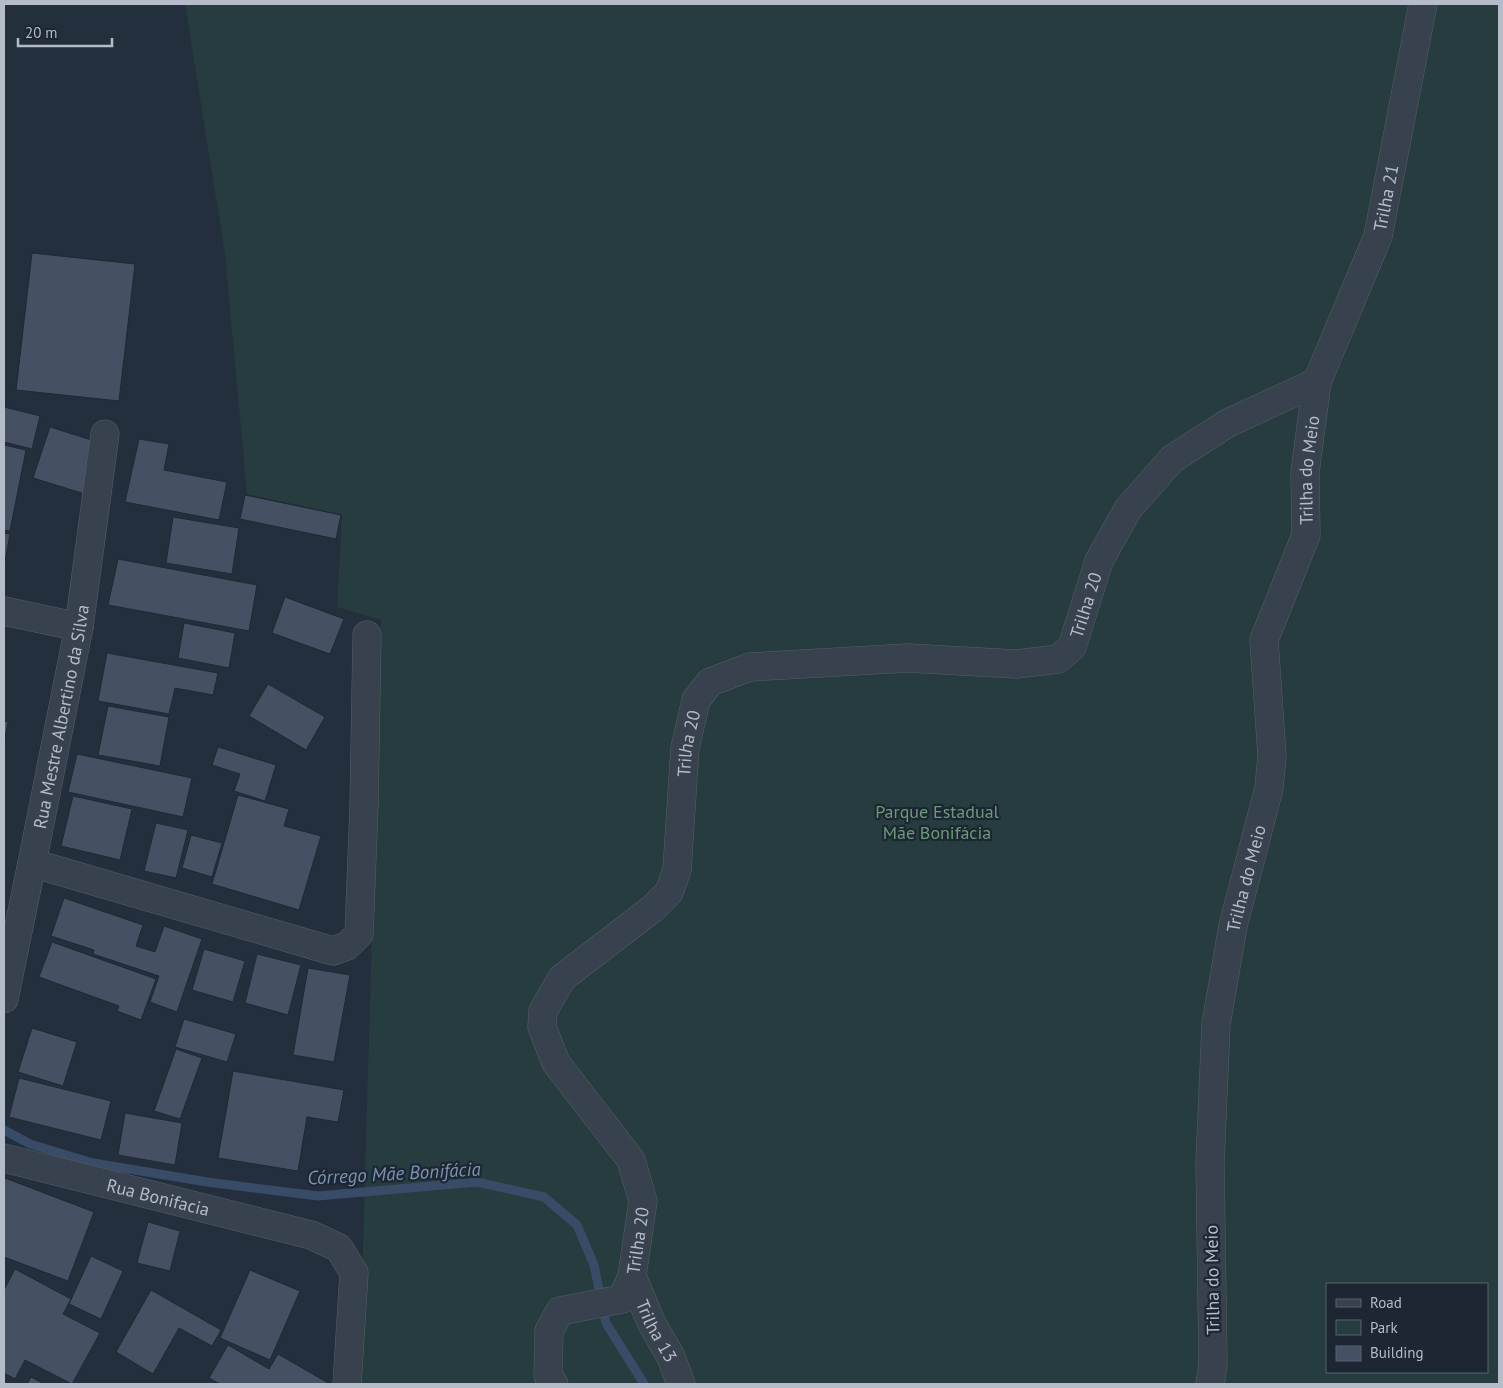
<svg xmlns="http://www.w3.org/2000/svg" width="1503" height="1388" viewBox="0 0 1503 1388" font-family="'PT Sans',sans-serif">
  <style>
    .green { fill: #263c3f; fill-rule: evenodd }
    .lines { fill: none; stroke-linecap: round; stroke-linejoin: round }
    .stream { stroke: #394c67; stroke-width: 9 }
    .building { fill: #455162; stroke: #1f2835 }
    .minor-casing { stroke: #565f6c; stroke-width: 29 }
    .minor { stroke: #38414e; stroke-width: 28 }
    .labels { text-anchor: middle; dominant-baseline: central; stroke-width: 4.5; stroke-linejoin: round; paint-order: stroke }
    .street-label { font-size: 18px; fill: #b4bcc9; stroke: #1d2633 }
    .park-label { font-size: 18px; fill: #6b9a76; stroke: #1d2633 }
    .water-label { font-size: 19px; font-style: italic; fill: #7c92b1; stroke: #1d2633 }
  </style>
  <rect width="100%" height="100%" fill="#242f3e"/>
  <path class="green" d="M185 4H1499V1384H359L381 620 337 607 342 515 247 494 225 254ZM1327 1284H1487V1372H1327Z"/>
  <g class="lines">
    <polyline class="stream" points="4,1130 30,1144 93,1163 207,1182 318,1196 477,1182 544,1197 577,1225 594,1265 606,1323 644,1384"/>
  </g>
  <g class="building">
    <polygon points="32,253 135,264 119,401 16,390"/>
    <polygon points="4,407 40,416 32,449 4,442"/>
    <polygon points="50,427 101,443 85,494 33,478"/>
    <polygon points="139,439 169,444 164,470 227,482 219,520 125,502"/>
    <polygon points="4,445 26,450 10,531 4,530"/>
    <polygon points="245,495 341,515 336,539 240,519"/>
    <polygon points="173,517 239,528 232,574 166,563"/>
    <polygon points="4,533 10,534 5,561 4,561"/>
    <polygon points="118,559 257,585 249,631 108,605"/>
    <polygon points="285,597 344,619 330,654 272,633"/>
    <polygon points="184,623 235,633 229,668 178,658"/>
    <polygon points="107,653 218,673 213,695 175,688 169,714 98,701"/>
    <polygon points="268,684 325,717 306,750 249,716"/>
    <polygon points="108,706 169,717 160,766 98,755"/>
    <polygon points="4,721 8,722 4,743"/>
    <polygon points="218,747 276,765 265,801 234,791 240,774 212,765"/>
    <polygon points="77,754 192,778 183,817 68,792"/>
    <polygon points="238,795 289,809 284,826 321,836 299,910 212,884"/>
    <polygon points="73,796 132,809 120,860 61,846"/>
    <polygon points="156,823 188,830 176,878 144,871"/>
    <polygon points="191,835 222,843 212,877 182,868"/>
    <polygon points="64,898 143,925 136,946 155,952 164,926 202,939 177,1012 150,1002 159,976 93,954 94,950 51,936"/>
    <polygon points="52,942 156,979 141,1020 117,1011 119,1006 39,977"/>
    <polygon points="204,949 245,961 233,1002 192,990"/>
    <polygon points="257,954 301,965 288,1015 245,1003"/>
    <polygon points="308,968 350,975 334,1062 293,1055"/>
    <polygon points="184,1019 236,1034 227,1062 175,1047"/>
    <polygon points="32,1028 77,1042 63,1086 18,1072"/>
    <polygon points="176,1049 202,1058 180,1119 154,1111"/>
    <polygon points="233,1071 344,1090 338,1122 307,1117 298,1171 218,1158"/>
    <polygon points="19,1078 111,1101 101,1140 9,1117"/>
    <polygon points="125,1113 182,1123 175,1165 118,1155"/>
    <polygon points="5,1178 94,1212 68,1281 4,1257 4,1182"/>
    <polygon points="148,1222 180,1231 170,1271 137,1263"/>
    <polygon points="91,1256 123,1271 101,1319 69,1304"/>
    <polygon points="15,1269 71,1299 63,1314 100,1333 72,1384 25,1360 15,1379 4,1373 4,1290"/>
    <polygon points="250,1270 300,1291 270,1360 220,1338"/>
    <polygon points="151,1290 221,1330 212,1346 179,1328 153,1374 116,1352"/>
    <polygon points="228,1345 269,1369 278,1354 330,1384 220,1384 209,1378"/>
    <polygon points="31,1377 44,1384 27,1384"/>
  </g>
  <g class="lines">
    <g class="minor-casing">
      <g id="minor">
        <polyline points="4,611 79,627"/>
        <polyline points="32,863 333,951 347,946 359,934 364,805 367,635"/>
        <path id="s1" d="M4 999 32 863 79 627 105 434"/>
        <path id="s2" d="M4 1158 311 1235 339 1248 354 1273 347 1384"/>
        <path id="s3" d="M632 1276 651 1322 671 1357 681 1384"/>
        <path id="s4" d="M554 1384 548 1376 549 1331 560 1311 622 1299 632 1276 643 1201 631 1160 556 1063 542 1027 543 1011 562 978 652 909 669 892 677 870 685 748 696 700 710 682 750 667 908 658 1016 664 1058 659 1072 647 1099 561 1128 509 1172 459 1228 423 1317 382"/>
        <path id="s5" d="M1210 1384 1213 1364 1210 1163 1216 1024 1233 926 1269 788 1272 756 1264 640 1306 535 1305 472 1317 382 1378 236 1423 4"/>
      </g>
    </g>
    <use href="#minor" class="minor"/>
  </g>
  <g class="labels">
    <g class="street-label">
      <text stroke="none"><textPath href="#s5" startOffset="1215">Trilha 21</textPath></text>
      <text stroke="none"><textPath href="#s5" startOffset="929">Trilha do Meio</textPath></text>
      <text stroke="none"><textPath href="#s4" startOffset="1269">Trilha 20</textPath></text>
      <text stroke="none"><textPath href="#s1" startOffset="288">Rua Mestre Albertino da Silva</textPath></text>
      <text stroke="none"><textPath href="#s4" startOffset="788">Trilha 20</textPath></text>
      <text stroke="none"><textPath href="#s5" startOffset="509">Trilha do Meio</textPath></text>
      <text stroke="none"><textPath href="#s2" startOffset="159">Rua Bonifacia</textPath></text>
      <text stroke="none"><textPath href="#s4" startOffset="202">Trilha 20</textPath></text>
      <text transform="translate(1212 1280) rotate(-91)">Trilha do Meio</text>
      <text stroke="none"><textPath href="#s3" startOffset="60">Trilha 13</textPath></text>
    </g>
    <g class="park-label">
      <text x="937" y="811">Parque Estadual<tspan x="937" dy="21">Mãe Bonifácia</tspan></text>
    </g>
    <g class="water-label">
      <text transform="translate(394 1173) rotate(-3)">Córrego Mãe Bonifácia</text>
    </g>
  </g>
  <rect width="1503" height="1388" fill="none" stroke="#b4bcc9" stroke-width="10"/>
  <rect x="1326" y="1283" width="162" height="90" fill="#1d2633" stroke="#59626f"/>
  <rect x="1336" y="1299" width="25" height="8" fill="#38414e" stroke="#59626f"/>
  <text x="1370" y="1308" font-size="15" fill="#b4bcc9">Road</text>
  <rect x="1336" y="1320" width="25" height="15" fill="#263c3f" stroke="#59626f"/>
  <text x="1370" y="1333" font-size="15" fill="#b4bcc9">Park</text>
  <rect x="1336" y="1346" width="25" height="15" fill="#455162" stroke="#59626f"/>
  <text x="1370" y="1358" font-size="15" fill="#b4bcc9">Building</text>
  <path d="M18 38v8h94v-8" fill="none" stroke="#b4bcc9" stroke-width="2.5"/>
  <text x="25" y="38" font-size="15" fill="#b4bcc9" stroke="#1d2633" stroke-width="4" paint-order="stroke">20 m</text>
</svg>
